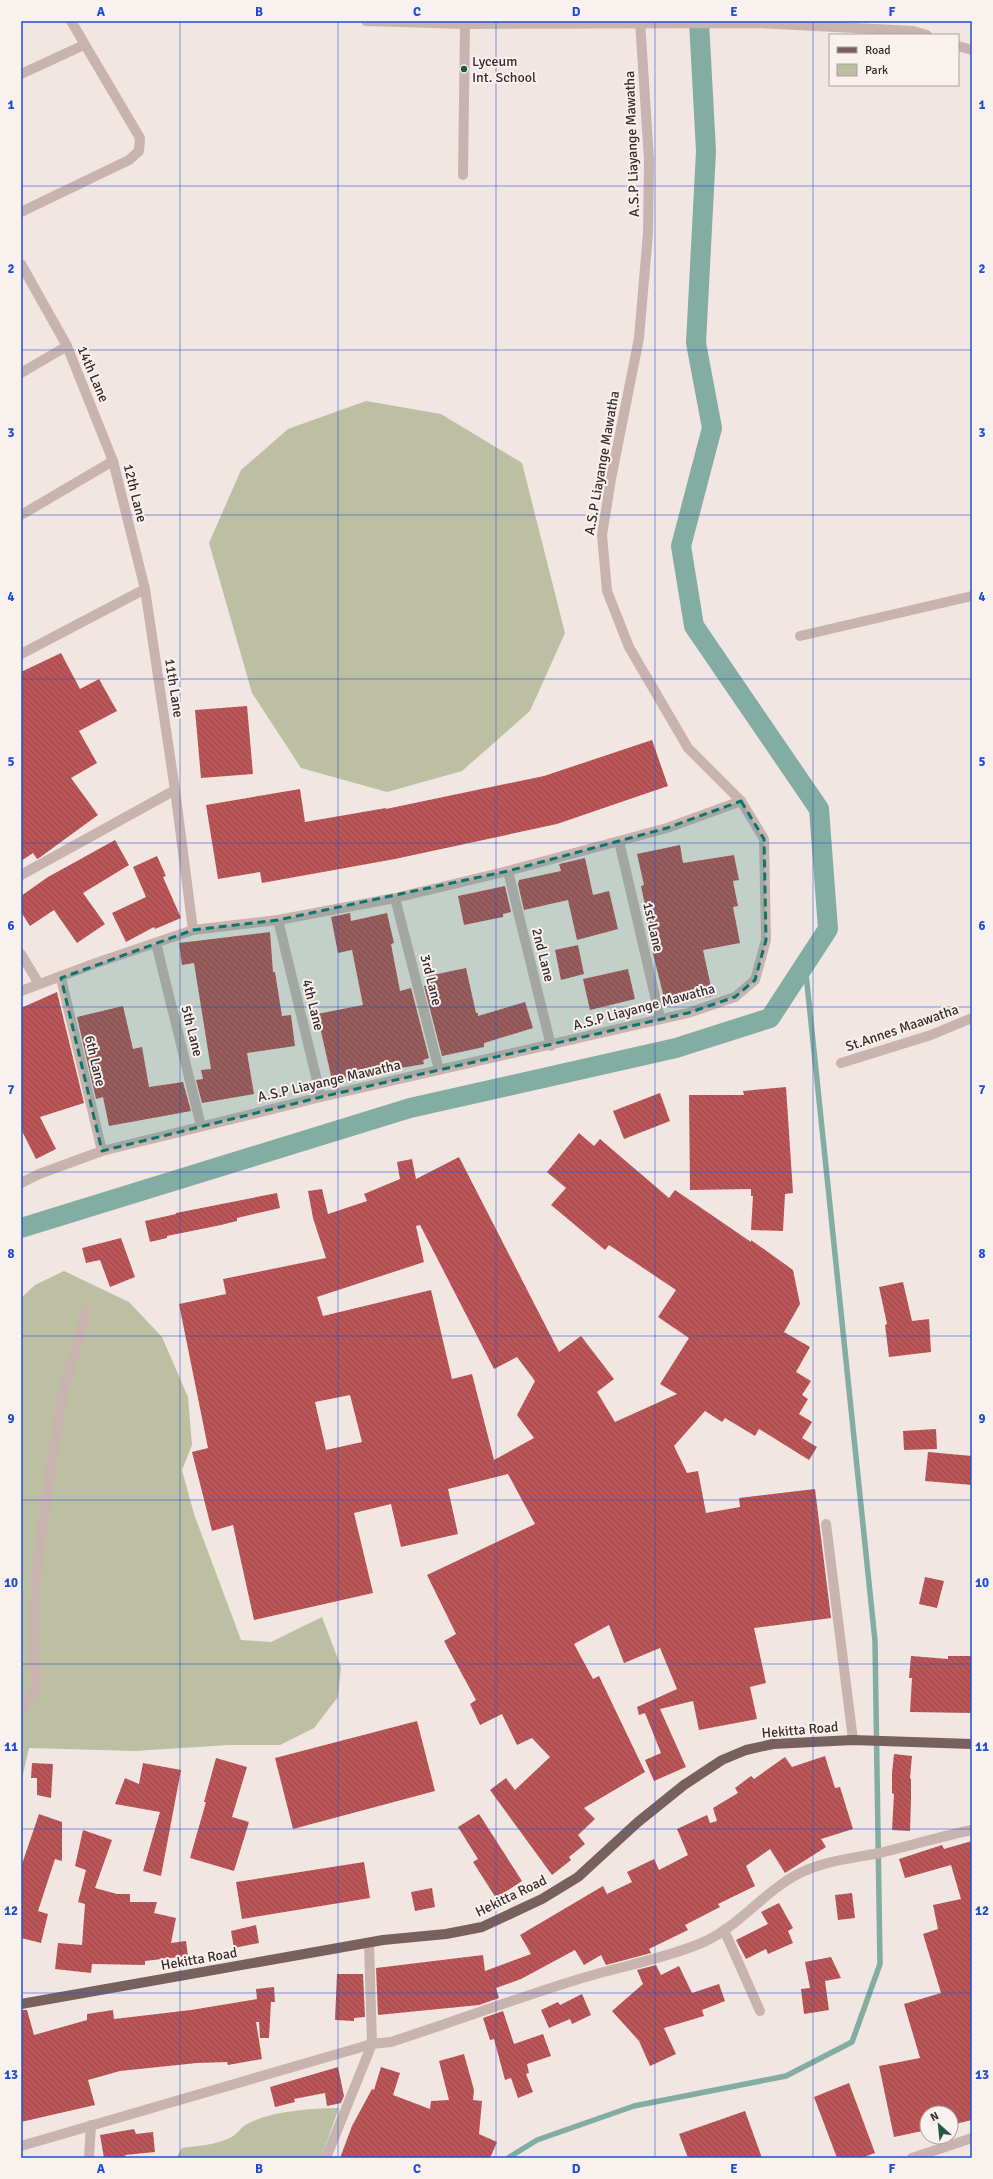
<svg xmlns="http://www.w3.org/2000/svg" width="993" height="2179" viewBox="0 0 993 2179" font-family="Signika,sans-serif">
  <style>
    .green { fill: #bdbfa2 }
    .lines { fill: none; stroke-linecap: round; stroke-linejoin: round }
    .stream { stroke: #83aca3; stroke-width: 5.5 }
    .canal { stroke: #83aca3; stroke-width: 20 }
    .building { fill: url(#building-back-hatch); fill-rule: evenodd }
    .service { stroke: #c9b3ae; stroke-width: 10 }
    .minor { stroke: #c9b3ae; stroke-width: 10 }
    .tertiary { stroke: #c9b3ae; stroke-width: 10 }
    .primary { stroke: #78605e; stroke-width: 10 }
    .marked { fill: #0f766e; fill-opacity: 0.2; stroke: #0f766e; stroke-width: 3; stroke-dasharray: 8 5; stroke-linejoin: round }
    .grid { fill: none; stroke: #1d4ed8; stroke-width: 1; stroke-opacity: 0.55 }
    .poi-dot { fill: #25564c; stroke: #f9f1ee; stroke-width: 1.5 }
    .labels { text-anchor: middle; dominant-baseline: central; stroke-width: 4; stroke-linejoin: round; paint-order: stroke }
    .poi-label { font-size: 14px; fill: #382c2c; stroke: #f9f1ee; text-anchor: start }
    .street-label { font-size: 14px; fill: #382c2c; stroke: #f9f1ee }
    .neatline { fill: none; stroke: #1d4ed8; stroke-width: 1.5 }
    .grid-label { font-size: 13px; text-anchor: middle; font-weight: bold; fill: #1d4ed8 }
  </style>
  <defs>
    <pattern id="building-back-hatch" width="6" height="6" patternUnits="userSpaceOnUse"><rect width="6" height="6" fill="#bb5658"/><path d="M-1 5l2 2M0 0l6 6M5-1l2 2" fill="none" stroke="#994749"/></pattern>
  </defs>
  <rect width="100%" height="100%" fill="#f1e6e2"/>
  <g class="green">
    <polygon points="366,401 441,414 522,463 565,633 530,711 462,771 387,792 301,768 252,693 209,543 241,470 288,429"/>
    <polygon points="64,1271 129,1302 162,1337 188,1397 192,1445 182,1470 194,1514 241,1640 271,1642 322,1617 341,1667 338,1697 314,1728 280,1745 228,1745 135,1751 29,1748 21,1783 21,1298 35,1285"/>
    <path d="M339 2108 321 2158H176L182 2148C197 2146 215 2145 230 2138 237 2135 241 2126 249 2123 276 2110 309 2109 339 2108Z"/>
  </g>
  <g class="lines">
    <polyline class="stream" points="508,2158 537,2140 634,2106 786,2076 852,2042 880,1964 875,1641 805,964"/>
    <polyline class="canal" points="21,1228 410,1108 676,1048 770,1018 828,929 819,809 694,626 681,546 712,428 696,343 706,151 699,21"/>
  </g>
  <g class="building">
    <polygon points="61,653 80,689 99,679 117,711 79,731 97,763 71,778 98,815 39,858 37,859 33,853 21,861 21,672"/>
    <polygon points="247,706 253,774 201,778 195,710"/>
    <polygon points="652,740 668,786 557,824 395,859 262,883 260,872 218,879 206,805 300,789 305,822 386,808 386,809 544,776"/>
    <polygon points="115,840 129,865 83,893 105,924 77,943 54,910 30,926 21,912 21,896 48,877"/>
    <polygon points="680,845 683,863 734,855 739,880 733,881 738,906 733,907 740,943 703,950 713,996 666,1006 646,925 649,925 641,886 644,885 637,854"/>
    <polygon points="157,856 166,876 163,877 181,918 155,929 154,927 126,942 112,913 146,897 133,867"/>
    <polygon points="585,858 593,895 609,891 618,929 577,940 568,900 524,910 518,884 519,880 561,871 559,864"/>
    <polygon points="505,886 511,912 503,914 503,917 464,925 458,896"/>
    <polygon points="350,913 351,921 387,913 394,943 391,944 400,991 411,988 429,1058 423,1060 424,1064 332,1080 317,1014 363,1005 352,950 338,953 331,917"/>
    <polygon points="270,932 273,972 275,972 282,1016 291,1015 295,1046 247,1053 254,1094 202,1103 196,1080 203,1079 201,1070 211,1069 194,963 182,965 179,943"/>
    <polygon points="578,945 584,974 561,980 555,950"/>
    <polygon points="466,968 476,1013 478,1013 478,1016 525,1002 533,1028 484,1043 484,1047 442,1056 424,986 430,984 428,976"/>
    <polygon points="628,969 635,999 590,1010 583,979"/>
    <polygon points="57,992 84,1103 40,1117 56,1149 36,1159 21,1129 21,1008"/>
    <polygon points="123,1006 133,1049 142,1047 149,1087 183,1082 191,1111 109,1126 103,1097 96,1099 77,1017"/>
    <polygon points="786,1087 793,1193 785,1194 783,1231 751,1230 753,1196 751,1196 751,1189 690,1190 689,1095 744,1095 743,1091"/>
    <polygon points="660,1093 670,1121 624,1139 613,1111"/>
    <path d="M579 1133 594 1146 600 1139 669 1198 675 1190 751 1242V1240L793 1270 800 1304 784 1332 810 1347 796 1372 811 1381 802 1395 808 1399 799 1414 812 1422 802 1438 817 1447 809 1460 759 1429 755 1436 725 1418 722 1422 705 1411 674 1446 687 1473 698 1471 706 1513 740 1507 739 1498 815 1489 831 1618 754 1628 766 1683 750 1687 757 1719 699 1730 693 1701 660 1709 686 1767 654 1781 645 1760 661 1753 645 1713 639 1715 637 1707 677 1689 660 1648 624 1663 609 1625 574 1644 593 1679 599 1676 645 1772 584 1808 595 1819 578 1835 585 1844 569 1857 571 1860 552 1875 490 1790 506 1778 515 1790 550 1757 532 1738 517 1745 502 1714 480 1725 470 1704 476 1700 444 1641 456 1634 427 1575 535 1524 508 1474 448 1489 458 1534 401 1547 391 1504 354 1513 373 1593 254 1620 233 1525 212 1531 192 1452 208 1448 179 1304 226 1294 223 1279 326 1258 313 1218 308 1191 322 1189 328 1214 367 1201 364 1194 400 1179 397 1162 412 1159 416 1179 459 1157 559 1352 581 1336 614 1379 597 1392 615 1422 677 1394 660 1384 689 1338 658 1317 676 1290 609 1245 605 1250 551 1205 566 1188 547 1172ZM420 1225 494 1369 517 1357 535 1381 517 1415 534 1438 494 1460 472 1374 452 1379 431 1290 323 1316 317 1297 424 1262 416 1226ZM350 1395 362 1442 326 1450 315 1402Z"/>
    <polygon points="277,1193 280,1208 237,1218 237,1221 221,1225 167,1236 167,1238 150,1242 145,1221 176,1214 176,1213"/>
    <polygon points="121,1238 135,1277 110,1287 100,1260 86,1263 82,1248"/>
    <polygon points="903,1282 912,1321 929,1319 931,1352 889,1357 885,1325 887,1324 879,1287"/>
    <polygon points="936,1429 937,1449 904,1450 903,1431"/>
    <polygon points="928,1452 972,1456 972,1485 925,1481"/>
    <polygon points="925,1577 944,1581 937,1608 919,1604"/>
    <polygon points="911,1656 948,1659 948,1656 972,1656 972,1713 910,1712 912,1678 909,1678"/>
    <polygon points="417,1721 435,1791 293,1829 275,1758"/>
    <polygon points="894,1754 912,1756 910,1778 911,1779 911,1800 910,1831 892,1830 894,1794 892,1793 892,1773"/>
    <polygon points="825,1756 835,1788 840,1787 853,1829 821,1839 826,1847 785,1873 770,1849 746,1866 755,1886 718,1904 720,1907 685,1925 688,1930 649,1949 651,1953 606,1965 601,1955 584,1965 575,1950 521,1979 496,1988 499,1998 479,2005 378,2015 376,1968 483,1955 485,1971 531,1954 520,1935 603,1886 607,1894 632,1882 627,1872 654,1859 659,1870 688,1855 677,1829 707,1815 710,1823 717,1821 713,1808 738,1793 735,1788 751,1776 754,1779 785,1757 792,1767"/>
    <polygon points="216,1758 247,1767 232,1817 249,1822 234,1871 190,1858 206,1802 204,1802"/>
    <polygon points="32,1763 53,1764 51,1798 37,1795 37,1778 31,1778"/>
    <polygon points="143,1763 181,1770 161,1876 143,1871 160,1812 115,1804 125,1778 139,1784"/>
    <polygon points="39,1814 62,1822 62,1861 55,1859 38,1911 48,1914 41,1943 21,1938 21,1867"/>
    <polygon points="479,1814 522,1881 496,1898 473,1862 478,1859 458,1827"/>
    <polygon points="83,1830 112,1840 95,1888 117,1894 130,1894 130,1902 157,1902 154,1913 176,1918 171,1943 186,1941 188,1956 145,1961 145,1965 92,1964 91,1973 55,1969 58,1943 82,1945 85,1904 78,1902 86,1870 75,1866"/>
    <polygon points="972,1841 972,2120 951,2125 951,2113 927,2113 927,2130 894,2137 879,2066 920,2058 904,2004 941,1993 923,1934 938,1929 933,1905 961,1899 951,1865 905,1878 899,1859 942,1845 944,1849"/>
    <polygon points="364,1862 370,1898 242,1919 236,1882"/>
    <polygon points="432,1888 435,1907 415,1911 411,1892"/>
    <polygon points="852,1893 855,1918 838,1920 835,1895"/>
    <polygon points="779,1903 793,1928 788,1931 793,1943 768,1954 766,1949 746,1959 736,1940 768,1924 761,1912"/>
    <polygon points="256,1925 259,1943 234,1948 231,1931"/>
    <polygon points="831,1957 841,1978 825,1981 829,2010 804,2014 801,1989 810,1988 805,1962"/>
    <polygon points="656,1965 661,1975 679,1966 692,1993 719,1984 725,2001 702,2010 704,2016 664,2028 676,2054 650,2066 639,2041 612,2011 643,1984 637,1970"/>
    <polygon points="337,1974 363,1974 365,2017 354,2018 354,2021 335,2020"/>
    <polygon points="274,1987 275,2002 271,2002 269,2038 260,2038 259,2022 256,2022 262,2059 228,2065 227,2062 197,2063 120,2071 88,2080 95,2105 21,2122 21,2010 27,2010 34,2035 87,2020 87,2014 113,2010 114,2019 191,2010 257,1999 256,1989"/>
    <polygon points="582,1994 591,2015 572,2024 570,2019 549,2028 541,2010 558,2002 560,2005"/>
    <polygon points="503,2011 514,2044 543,2034 551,2056 527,2064 529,2073 526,2074 533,2092 518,2098 511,2078 505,2080 494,2039 490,2040 483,2018"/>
    <polygon points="464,2054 474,2090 473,2100 482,2101 479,2134 497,2142 490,2158 340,2158 352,2126 372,2089 374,2090 381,2067 400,2073 393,2095 430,2109 431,2101 449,2100 439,2061"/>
    <polygon points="338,2067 344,2096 341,2103 327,2106 325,2093 294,2099 295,2102 275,2107 270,2087"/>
    <polygon points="849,2083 875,2153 861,2158 837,2158 814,2097"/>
    <polygon points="745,2111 762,2158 688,2158 679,2134"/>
    <polygon points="134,2129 136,2134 153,2132 155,2152 125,2155 126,2158 104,2158 100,2135"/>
  </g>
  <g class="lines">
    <g class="service">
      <polyline points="463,175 465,24"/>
      <polyline points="800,636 972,596"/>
      <polyline points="826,1524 853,1740"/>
      <polyline points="21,1708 37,1690 34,1645 36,1577 47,1492 62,1396 86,1311"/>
      <polyline points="89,2158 91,2125"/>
    </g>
    <g class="minor">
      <polyline points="21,74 84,45"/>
      <polyline points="21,212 129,160 139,151 140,138 71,21"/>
      <polyline points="21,264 67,346"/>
      <polyline points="21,373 67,346 113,461 145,589 175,790 193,930"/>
      <polyline points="21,515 113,461"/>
      <polyline points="21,654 145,589"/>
      <polyline points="619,841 660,1018"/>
      <polyline points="508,871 551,1046"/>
      <polyline points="21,875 175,790"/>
      <polyline points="395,898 439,1070"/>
      <polyline points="278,920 321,1097"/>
      <polyline points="156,943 201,1126"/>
      <polyline points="21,954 39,984"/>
      <polyline points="61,978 102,1151"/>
      <polyline points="21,991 96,963 193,930 278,920 395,898 508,871 619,841 667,828 741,801"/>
      <polyline points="841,1063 931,1035 972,1018"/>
      <polyline points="21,1183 39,1174 102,1151 321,1097 688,1013 735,997 755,980 766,940 764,839 741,801 688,748 629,647 607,591 602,535 611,479 639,338 648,233 649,160 640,21"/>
      <polyline points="724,1930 760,2011"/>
      <path d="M21 2146 372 2044 391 2042C453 2022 514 1999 576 1980 617 1967 660 1960 699 1944 738 1929 764 1890 802 1872 827 1860 856 1858 884 1852 913 1845 942 1836 972 1830"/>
      <polyline points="326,2158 372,2044 369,1943"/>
      <polyline points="912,2158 972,2138"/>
    </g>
    <g class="tertiary">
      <polyline points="366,21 465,24 757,23 913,31 927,35"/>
      <polyline points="958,46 972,50"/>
    </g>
    <polyline class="primary" points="21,2004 383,1940 446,1934 482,1927 542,1899 578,1877 638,1822 684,1785 722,1760 746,1750 773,1744 853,1740 972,1744"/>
  </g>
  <path class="marked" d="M741 801 764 839 766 940 755 980 735 997 688 1013 321 1097 102 1151 61 978 193 930 278 920 508 871 667 828Z"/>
  <path class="grid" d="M180 21V2158M338 21V2158M496 21V2158M655 21V2158M813 21V2158M21 186H972M21 350H972M21 515H972M21 679H972M21 843H972M21 1007H972M21 1172H972M21 1336H972M21 1500H972M21 1664H972M21 1829H972M21 1993H972"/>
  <circle class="poi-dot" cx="464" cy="69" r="4"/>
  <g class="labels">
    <g class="poi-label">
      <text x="472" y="61">Lyceum<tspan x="472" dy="16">Int. School</tspan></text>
    </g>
    <g class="street-label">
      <text transform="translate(632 144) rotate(-92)">A.S.P Liayange Mawatha</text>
      <text transform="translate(93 374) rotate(67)">14th Lane</text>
      <text transform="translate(602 463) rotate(-80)">A.S.P Liayange Mawatha</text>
      <text transform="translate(135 493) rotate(76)">12th Lane</text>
      <text transform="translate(174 688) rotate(81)">11th Lane</text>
      <text transform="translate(653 927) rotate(77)">1st Lane</text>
      <text transform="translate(543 955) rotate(76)">2nd Lane</text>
      <text transform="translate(431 980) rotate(76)">3rd Lane</text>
      <text transform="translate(313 1005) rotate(76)">4th Lane</text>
      <text transform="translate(644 1007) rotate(-15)">A.S.P Liayange Mawatha</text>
      <text transform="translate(902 1028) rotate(-19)">St.Annes Maawatha</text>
      <text transform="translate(192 1031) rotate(76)">5th Lane</text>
      <text transform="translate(95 1061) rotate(77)">6th Lane</text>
      <text transform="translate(329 1081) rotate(-13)">A.S.P Liayange Mawatha</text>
      <text transform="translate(800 1730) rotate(-5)">Hekitta Road</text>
      <text transform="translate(511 1896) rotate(-26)">Hekitta Road</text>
      <text transform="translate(199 1959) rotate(-10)">Hekitta Road</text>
    </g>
  </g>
  <rect width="993" height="2179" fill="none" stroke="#f9f1ee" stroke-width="44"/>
  <rect x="829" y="34" width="130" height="52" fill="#f9f1ee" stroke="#aca2a0"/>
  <rect x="837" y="47" width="20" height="6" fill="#78605e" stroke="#aca2a0"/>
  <text x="865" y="54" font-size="12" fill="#382c2c">Road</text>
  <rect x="837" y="64" width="20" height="12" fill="#bdbfa2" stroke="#aca2a0"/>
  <text x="865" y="74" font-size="12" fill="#382c2c">Park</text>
  <g transform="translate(939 2125) rotate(333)"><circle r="19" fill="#f9f1ee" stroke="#aca2a0"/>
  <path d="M0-3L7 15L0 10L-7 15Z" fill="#25564c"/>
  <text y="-6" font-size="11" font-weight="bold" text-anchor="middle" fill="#382c2c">N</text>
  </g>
  <rect x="22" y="22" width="949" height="2135" class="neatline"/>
  <g class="grid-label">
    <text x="101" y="16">A</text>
    <text x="259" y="16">B</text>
    <text x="417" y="16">C</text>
    <text x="576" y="16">D</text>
    <text x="734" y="16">E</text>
    <text x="892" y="16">F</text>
    <text x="11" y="109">1</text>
    <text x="982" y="109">1</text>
    <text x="11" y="273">2</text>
    <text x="982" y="273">2</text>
    <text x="11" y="437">3</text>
    <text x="982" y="437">3</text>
    <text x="11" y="601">4</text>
    <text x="982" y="601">4</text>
    <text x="11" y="766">5</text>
    <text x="982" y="766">5</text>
    <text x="11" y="930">6</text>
    <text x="982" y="930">6</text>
    <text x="11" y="1094">7</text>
    <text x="982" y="1094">7</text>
    <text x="11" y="1258">8</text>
    <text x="982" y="1258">8</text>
    <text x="11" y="1423">9</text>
    <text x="982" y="1423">9</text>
    <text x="11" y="1587">10</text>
    <text x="982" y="1587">10</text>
    <text x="11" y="1751">11</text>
    <text x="982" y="1751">11</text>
    <text x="11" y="1915">12</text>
    <text x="982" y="1915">12</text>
    <text x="11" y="2079">13</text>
    <text x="982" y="2079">13</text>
    <text x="101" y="2173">A</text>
    <text x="259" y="2173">B</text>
    <text x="417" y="2173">C</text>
    <text x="576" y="2173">D</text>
    <text x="734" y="2173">E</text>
    <text x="892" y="2173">F</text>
  </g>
</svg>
